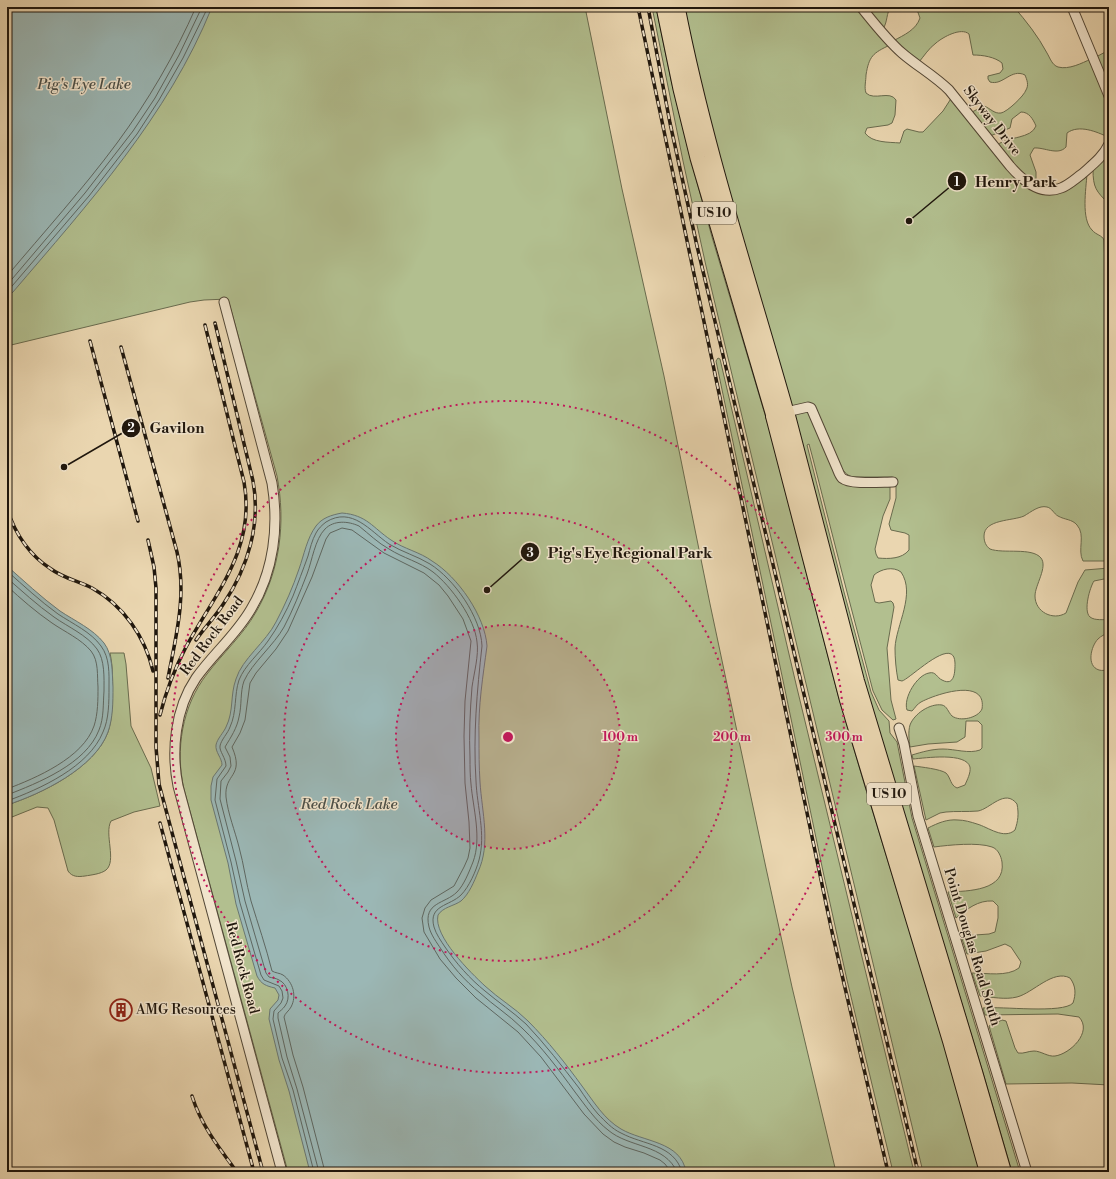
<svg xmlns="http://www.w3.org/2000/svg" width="1116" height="1179" viewBox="0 0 1116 1179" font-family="'Libre Bodoni',serif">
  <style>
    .green { fill: #b2bf8f; stroke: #696b4e; fill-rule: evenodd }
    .water { fill: #9bb7b5; stroke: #6a7772 }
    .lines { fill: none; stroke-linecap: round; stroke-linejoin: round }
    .shore { stroke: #5e6761; stroke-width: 1 }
    .minor-casing { stroke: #524736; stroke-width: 11 }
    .trunk-casing { stroke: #20170d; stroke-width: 17 }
    .motorway-casing { stroke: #20170d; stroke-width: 18 }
    .minor { stroke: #f1e4cc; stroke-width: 9 }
    .trunk { stroke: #ead6b0; stroke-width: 15 }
    .motorway { stroke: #ead6b0; stroke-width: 16 }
    .rail-casing { stroke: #20170d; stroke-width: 3.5 }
    .rail { stroke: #f1e4cc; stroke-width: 2; stroke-dasharray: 6; stroke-linecap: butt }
    .ring { fill: none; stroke: #c2185b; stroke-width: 2; stroke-dasharray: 2 4 }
    .labels { text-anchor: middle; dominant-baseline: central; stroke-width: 3; stroke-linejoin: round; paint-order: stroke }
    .shield { fill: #f1e4cc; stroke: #5f5446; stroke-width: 1 }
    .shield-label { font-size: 13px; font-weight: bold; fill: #20170d }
    .street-label { font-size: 14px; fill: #20170d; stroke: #f1e4cc }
    .poi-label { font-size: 14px; fill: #20170d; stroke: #f1e4cc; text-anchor: start }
    .water-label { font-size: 15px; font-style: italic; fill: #4b4f48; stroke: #f1e4cc }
    .centre { fill: #c2185b; stroke: #f1e4cc; stroke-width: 2 }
    .ring-label { font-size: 12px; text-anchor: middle; font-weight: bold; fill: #c2185b; stroke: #f1e4cc; stroke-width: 3; stroke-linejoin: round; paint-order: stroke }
    .leader { fill: none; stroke: #20170d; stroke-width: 1.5 }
    .callout-dot { fill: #20170d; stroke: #f1e4cc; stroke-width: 1.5 }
    .mark-label { font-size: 12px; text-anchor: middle; font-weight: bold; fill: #fff }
    .callout-label { font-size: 15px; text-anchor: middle; font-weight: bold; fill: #20170d; stroke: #f1e4cc; stroke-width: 3; stroke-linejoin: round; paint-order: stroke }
  </style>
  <rect width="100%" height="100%" fill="#ead6b0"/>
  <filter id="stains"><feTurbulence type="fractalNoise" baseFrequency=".005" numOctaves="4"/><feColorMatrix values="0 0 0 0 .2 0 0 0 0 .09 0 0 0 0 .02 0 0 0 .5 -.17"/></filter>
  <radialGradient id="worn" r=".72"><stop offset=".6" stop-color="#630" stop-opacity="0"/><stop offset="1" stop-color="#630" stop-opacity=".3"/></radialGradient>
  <g class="green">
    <path d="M7 7H585L622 189 664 376 710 604 766 868 792 987 836 1172H288L184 789C175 750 182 706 207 674 223 653 243 635 256 612 280 571 286 523 277 476L228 299 204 300 190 302 7 346Z"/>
    <polygon points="652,7 656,7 671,80 689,153 712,237 769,428 838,695 863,780 947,1053 981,1172 923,1172 706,266 683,161"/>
    <path d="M684 7H858L890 45C873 53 869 56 866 75 866 81 864 87 866 93 874 101 890 90 896 100L895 115 892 123 888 125 867 128 865 133C872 143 889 142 900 143L904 131 907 129 919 132H923L943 111 952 97 1000 159 1043 192 1087 174C1086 189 1081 219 1092 230 1096 235 1102 235 1104 240L1105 265 1109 275V561H1083C1077 550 1086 535 1077 525 1072 519 1065 520 1058 516 1054 514 1052 508 1047 507 1039 505 1031 512 1024 516 1013 521 984 519 984 536 984 542 986 546 990 549 1003 554 1032 547 1041 558 1048 567 1035 585 1035 596 1035 612 1053 621 1066 613L1078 582 1085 570 1109 568V578L1094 581C1090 587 1083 611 1090 617 1095 621 1104 619 1109 620V633C1105 634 1101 636 1098 639 1091 646 1086 666 1099 670 1102 671 1106 670 1109 670V1085L1072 1083 1006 1084 989 1026 1002 1020 1006 1021 1015 1048 1018 1053C1024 1054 1028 1051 1034 1051 1041 1051 1048 1057 1055 1056 1070 1054 1093 1032 1079 1017L1058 1014 985 1015 983 1008C1001 1006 1063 1014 1073 1003 1076 994 1076 986 1070 978 1053 969 1033 993 1017 997 1005 1000 992 997 980 996L972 973C987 973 1007 977 1019 968L1021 962 1011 947 1005 944 986 951 967 954 961 936 989 934 995 932 998 918V906L993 901C978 900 967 909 956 918L948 892C968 891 1006 891 1002 862 1001 856 998 849 992 847 978 842 949 845 934 847L928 828C938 823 947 819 958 820 964 820 971 822 977 824 988 827 1004 840 1015 830 1018 821 1019 814 1017 804 1005 788 990 809 978 811 967 812 956 811 946 812L940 813 926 820 914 766C921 767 940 769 946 773 951 778 950 785 957 788L965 785C967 780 971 773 970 767 966 752 925 758 913 759L912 755C922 752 932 749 943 749 955 749 969 754 980 750L982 748V725L978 721H966L965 737 957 742 928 744 910 747C909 740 908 732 910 725 914 714 930 703 942 705 947 706 948 712 952 716 960 722 978 718 982 709 987 677 936 694 921 702 917 704 915 708 912 711L907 710C903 698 917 675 929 673 936 671 937 678 942 680 955 687 955 671 955 663 954 634 910 679 902 681L898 680C896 670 895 658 895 648 896 625 916 594 901 572 893 566 881 569 874 575L871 585 875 602 879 603 891 601 893 603 894 607 887 648 891 700 896 719 893 720 882 710 873 691 847 592 813 459 809 444 807 445 844 592 871 692 879 710 889 721 890 733 897 742 912 818 1020 1172H1012L984 1076 865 687 795 417 730 197 700 81ZM822 444H831C836 455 840 474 853 477H892L896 479V498L889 524 891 530 905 533 909 535V550C902 559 889 559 878 558L876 554 875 549 883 516 890 499V487L836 477Z"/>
    <path d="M866 7H891C886 13 888 21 883 29Z"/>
    <path d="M916 7H1014C1026 21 1038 36 1047 53 1050 58 1052 65 1058 67 1069 70 1082 63 1091 59L1109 105 1108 137C1097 132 1079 124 1067 133L1066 147C1058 156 1044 147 1034 148L1030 155 1036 172V184L1027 179 997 145C1009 136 1031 139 1036 126 1033 119 1029 112 1021 112L1012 119 1010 128 990 136 972 112 984 106C990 108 994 114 1001 113 1007 112 1024 96 1026 90 1029 85 1027 80 1025 75 1011 68 1003 86 990 82L988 79V76L1000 73 1003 69 1002 63C995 57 983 55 973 55L969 34C961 27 943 37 936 43 929 48 924 56 919 62L893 41C904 35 916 30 920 18Z"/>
    <polygon points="1109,50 1109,89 1096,57"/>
    <path d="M1105 157 1109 163V204C1096 191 1093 188 1093 169Z"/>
    <polygon points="718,358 720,359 796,684 914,1172 893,1172 847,980 824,876 716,361"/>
    <path d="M110 653H124L126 664 131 726 151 768 160 806 134 812 111 821C104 834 117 861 106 870 101 874 91 875 85 876 78 877 72 877 68 871L54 820 48 808 37 807 7 819V805C41 794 95 768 108 732 112 720 112 708 112 696 113 682 113 667 110 653Z"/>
  </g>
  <g class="water">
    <path d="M7 7H212C168 116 88 204 13 292L7 298Z"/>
    <path d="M342 513C367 515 373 528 391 540 404 549 420 552 432 561 458 577 485 616 487 646 483 676 478 706 479 737 479 752 479 767 480 782 482 813 491 844 478 872 474 882 469 894 461 901 454 906 443 907 438 915 433 936 471 973 485 986 499 999 515 1008 528 1021 548 1041 566 1064 582 1086 594 1102 604 1119 621 1129 643 1142 681 1141 686 1172H310L289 1091 279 1060 269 1019 270 1009 278 1000 279 995 275 988C266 986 261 984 257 976L236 904 228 863 211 800V786L213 777 222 765C222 758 215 752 216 745 217 739 224 732 226 727 234 711 230 695 236 679 242 659 266 642 276 622 285 605 293 587 299 569 304 555 307 538 316 526 322 518 331 515 342 513Z"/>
    <path d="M7 566C24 581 41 597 60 611 75 621 93 629 104 643 113 655 112 672 113 687 113 702 113 718 108 732 95 768 41 794 7 805Z"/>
  </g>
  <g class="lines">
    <g class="shore">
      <path d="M7 276C44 232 83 189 117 143 148 101 175 55 196 7"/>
      <polyline points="7,285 85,193 133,131 155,98 179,55 202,7"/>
      <polyline points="7,292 89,196 137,134 159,100 183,58 208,7"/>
      <path d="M7 571C24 586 40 601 58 614 73 624 91 632 101 646 110 658 109 674 109 687 109 702 109 719 103 732 89 767 40 789 7 801"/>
      <path d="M7 578C22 591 37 605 54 617 68 627 87 635 97 649 105 660 104 678 104 691 103 704 104 718 99 730 86 764 38 783 7 795"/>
      <path d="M7 586C21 599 36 612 52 623 65 632 81 639 91 651 99 661 97 676 98 687 98 699 98 714 94 726 83 758 36 778 7 789"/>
      <path d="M314 1172 293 1090 282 1058 273 1019 274 1011 281 1003 283 998 282 991 279 986 264 980 261 975 240 903 231 862 215 800 217 779 226 766C226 758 219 751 220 746 221 740 228 733 230 727 237 712 234 695 239 680 245 665 259 654 268 641 278 627 286 612 293 596 298 583 303 570 308 556 310 549 312 540 316 533 318 529 322 525 326 522 352 506 370 531 389 544 402 552 417 556 430 564 454 579 481 617 482 646 477 691 473 735 476 781 477 807 486 834 479 860 476 871 469 887 461 895 450 906 428 905 434 927 436 934 441 941 445 947 456 963 470 979 485 991 498 1002 513 1012 526 1024 545 1044 562 1066 579 1088 585 1097 591 1106 598 1114 605 1121 612 1129 621 1133 643 1145 674 1144 682 1172"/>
      <path d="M319 1172 297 1089 287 1057 278 1018V1013C280 1011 283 1009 285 1006 291 998 288 984 279 980 276 978 272 978 269 977L266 973 245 901 236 861 220 799 221 781 228 772 231 766 230 757 225 747C231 737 237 728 239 717 242 705 240 692 244 681 252 663 274 645 284 627 293 610 300 592 307 574 312 561 315 539 325 529 334 520 348 521 359 526 369 534 378 543 389 549 403 558 420 562 433 572 451 586 475 619 477 642 479 655 474 673 472 687 470 711 469 735 470 758 470 767 470 775 471 784 473 808 482 838 473 862 469 872 464 885 457 892 445 904 423 902 429 927 431 935 437 943 441 949 451 965 465 981 480 993 493 1005 509 1015 522 1028 542 1047 559 1070 575 1092 585 1105 595 1120 608 1130 629 1148 665 1144 677 1172"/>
      <path d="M325 1172 303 1087 293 1055 284 1017C285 1013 289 1011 291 1007 297 996 293 982 283 975 280 973 275 973 272 971 266 947 258 924 251 901 246 883 244 865 239 847 235 831 228 814 226 797 224 773 245 777 232 747L240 733 245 720 250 683 256 673 276 649 288 631 312 577 326 539 330 533 342 528 352 530 384 553 424 573 439 585 448 596 463 619 471 641 465 701 464 736 465 783 469 822 470 848 468 858 464 867 454 886 431 900 425 908 422 918 424 932 440 959 456 978 476 998 518 1032 541 1057 584 1114 603 1134 614 1142 625 1147 644 1153 660 1160 665 1164 671 1172"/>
    </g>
    <g class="minor-casing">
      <g id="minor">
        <path d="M861 7C874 23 887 40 902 53 917 66 935 76 949 90L1010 166C1022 180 1041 196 1061 188 1069 185 1075 179 1082 174 1092 165 1103 157 1109 144"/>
        <polyline points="1072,7 1109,96"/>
        <path d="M224 302 272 483C279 526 274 571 251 609 236 635 213 654 196 678 175 709 171 751 178 786L282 1172"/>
        <path d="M786 412 808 407 811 408 836 466C838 470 839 475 842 478 850 485 882 482 893 482"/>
        <polyline points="899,728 904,744 918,816 1027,1172"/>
      </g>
    </g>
    <g class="trunk-casing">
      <g id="trunk">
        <polyline points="664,7 681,89 698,158 774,416"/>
        <path d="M677 7C704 145 748 278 786 412"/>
      </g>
    </g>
    <g class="motorway-casing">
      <g id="motorway">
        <polyline points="786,412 856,681 974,1072 1003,1172"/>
        <polyline points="774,416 848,700 951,1041 988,1172"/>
      </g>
    </g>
    <use href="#minor" class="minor"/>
    <use href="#trunk" class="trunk"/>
    <use href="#motorway" class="motorway"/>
    <g class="rail-casing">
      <g id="rail">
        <polyline points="638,7 832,932 888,1172"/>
        <polyline points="648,7 670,123 697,246 918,1172"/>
        <polyline points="90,341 138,521"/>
        <path d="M121 347 177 552C187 595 176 636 168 678"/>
        <path d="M7 509C15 533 29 555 51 569 63 578 78 581 92 588 124 606 145 637 153 671"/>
        <polyline points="148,540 154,567 156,588 156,747 159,784 263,1172"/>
        <path d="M196 640C205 627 216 616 224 603 248 567 261 524 253 481L215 323"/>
        <path d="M160 715C166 691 175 668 186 647 216 592 256 549 244 482L205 325"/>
        <polyline points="160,823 254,1172"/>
        <path d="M192 1096C201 1125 219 1148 237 1172"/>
      </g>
    </g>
    <use href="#rail" class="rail"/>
  </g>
  <circle cx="508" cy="737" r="112" fill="#c2185b" fill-opacity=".12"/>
  <g class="ring">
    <circle cx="508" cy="737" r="112"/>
    <circle cx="508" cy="737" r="224"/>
    <circle cx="508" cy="737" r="336"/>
  </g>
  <defs>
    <g id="building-ring" transform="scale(1.15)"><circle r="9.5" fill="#f1e4cc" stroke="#8f2418" stroke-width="1.5"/><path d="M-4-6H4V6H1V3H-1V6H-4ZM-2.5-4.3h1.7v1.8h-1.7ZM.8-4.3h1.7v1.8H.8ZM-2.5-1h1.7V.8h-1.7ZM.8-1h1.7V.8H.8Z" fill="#8f2418"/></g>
  </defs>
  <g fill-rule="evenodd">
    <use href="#building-ring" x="121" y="1010"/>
  </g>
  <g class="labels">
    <g class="shield">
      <rect x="692" y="202" width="44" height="22" rx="3"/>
      <rect x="867" y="783" width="44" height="22" rx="3"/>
    </g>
    <g class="shield-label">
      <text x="714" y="213">US 10</text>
      <text x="889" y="794">US 10</text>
    </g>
    <g class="street-label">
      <text transform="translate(992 121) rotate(52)">Skyway Drive</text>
      <text transform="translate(212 636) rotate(-53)">Red Rock Road</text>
      <text transform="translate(972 947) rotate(73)">Point Douglas Road South</text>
      <text transform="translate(242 968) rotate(75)">Red Rock Road</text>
    </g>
    <g class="poi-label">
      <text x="136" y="1010">AMG Resources</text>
    </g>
    <g class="water-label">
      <text x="84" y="84">Pig's Eye Lake</text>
      <text x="349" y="804">Red Rock Lake</text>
    </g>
  </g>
  <circle cx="508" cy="737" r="6" class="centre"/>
  <g class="ring-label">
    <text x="620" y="741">100 m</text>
    <text x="732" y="741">200 m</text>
    <text x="844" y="741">300 m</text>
  </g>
  <path class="leader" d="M909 221L957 181M64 467L131 428M487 590L530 552"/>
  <g class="callout-dot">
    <circle cx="909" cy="221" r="4"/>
    <circle cx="64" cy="467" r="4"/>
    <circle cx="487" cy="590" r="4"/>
    <circle cx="957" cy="181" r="10"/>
    <circle cx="131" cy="428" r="10"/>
    <circle cx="530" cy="552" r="10"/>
  </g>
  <g class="mark-label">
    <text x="957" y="186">1</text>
    <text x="131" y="432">2</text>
    <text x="530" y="557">3</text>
  </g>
  <g class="callout-label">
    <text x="1016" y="187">Henry Park</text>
    <text x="177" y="433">Gavilon</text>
    <text x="630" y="558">Pig's Eye Regional Park</text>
  </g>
  <rect width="1116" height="1179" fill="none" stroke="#ead6b0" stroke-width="24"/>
  <rect x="8" y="8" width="1100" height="1163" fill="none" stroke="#20170d" stroke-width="2"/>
  <rect x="12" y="12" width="1092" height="1155" fill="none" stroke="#20170d"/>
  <rect width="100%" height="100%" filter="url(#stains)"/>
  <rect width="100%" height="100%" fill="url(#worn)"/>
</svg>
